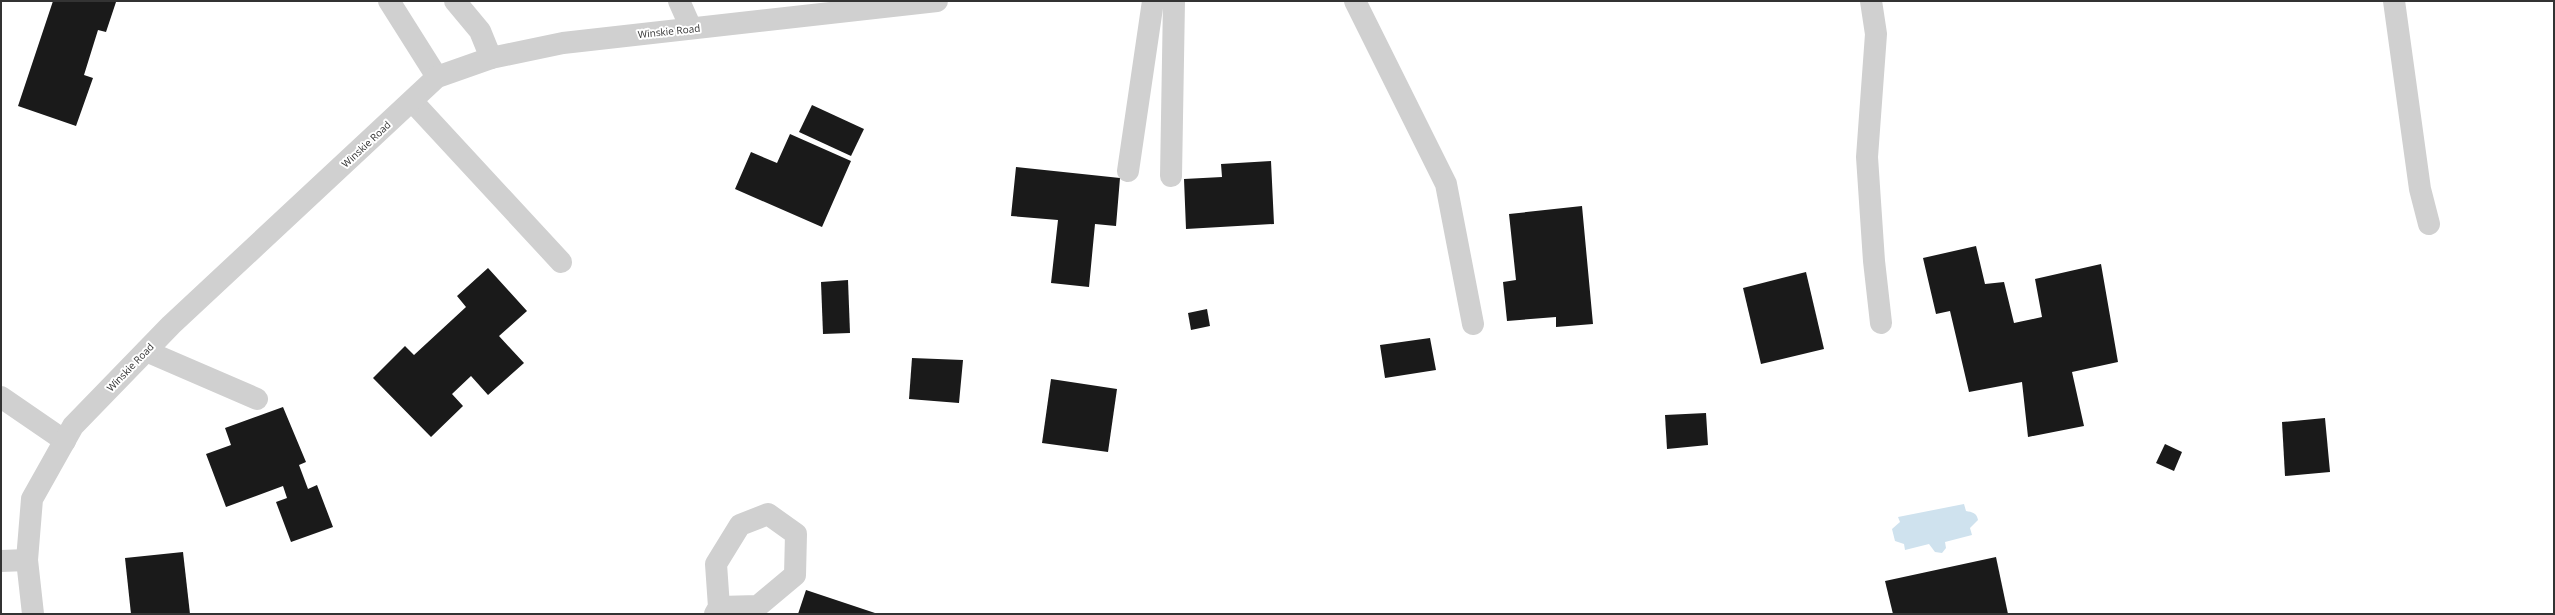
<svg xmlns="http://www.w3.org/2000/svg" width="2555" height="615" viewBox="0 0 2555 615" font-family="'Open Sans',sans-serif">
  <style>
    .water { fill: #cfe2ee }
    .building { fill: #1a1a1a }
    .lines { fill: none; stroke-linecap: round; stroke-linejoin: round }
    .minor { stroke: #d0d0d0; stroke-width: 22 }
    .labels { text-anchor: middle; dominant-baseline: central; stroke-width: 4; stroke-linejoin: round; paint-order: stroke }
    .street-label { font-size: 10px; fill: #333; stroke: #fff }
  </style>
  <rect width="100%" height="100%" fill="#fff"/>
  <path class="water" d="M1964 504 1966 511C1972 512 1977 513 1978 520L1970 528 1972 535 1945 542 1946 548 1942 553 1935 552 1929 544 1905 550 1904 544 1895 541 1892 529 1900 522 1898 517Z"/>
  <g class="building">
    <polygon points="53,1 116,2 106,32 98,30 84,75 93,78 76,126 18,106"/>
    <polygon points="812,105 864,129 851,156 799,132"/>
    <polygon points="790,134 851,161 822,227 735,189 751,152 777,163"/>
    <polygon points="1271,161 1274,224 1186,229 1184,179 1222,177 1221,164"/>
    <polygon points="1016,167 1120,178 1116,226 1095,224 1089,287 1051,283 1058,220 1011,216"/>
    <polygon points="1582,206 1593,324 1556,327 1556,317 1507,321 1503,282 1516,280 1509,214"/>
    <polygon points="1976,246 1985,284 2004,282 2014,323 2042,317 2035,279 2101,264 2118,362 2072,372 2084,426 2028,437 2022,382 1969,392 1950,311 1936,314 1923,258"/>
    <polygon points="488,268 527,311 499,336 524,363 488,395 471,376 452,394 463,406 431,437 373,378 405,346 414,355 466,307 457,296"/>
    <polygon points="1806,272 1824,349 1761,364 1743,288"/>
    <polygon points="848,280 850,333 823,334 821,282"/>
    <polygon points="1207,309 1210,326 1191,330 1188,313"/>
    <polygon points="1430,338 1436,370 1385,378 1380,345"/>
    <polygon points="912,358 963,360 959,403 909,399"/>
    <polygon points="1051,379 1117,389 1108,452 1042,443"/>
    <polygon points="283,407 306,462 299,465 308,489 317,485 333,527 291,542 276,502 287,498 283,486 226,507 206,454 231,445 225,428"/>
    <polygon points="1706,413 1708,445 1667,449 1665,415"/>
    <polygon points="2325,418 2330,472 2285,476 2282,422"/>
    <polygon points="2165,444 2182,452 2174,471 2156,463"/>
    <polygon points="183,552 190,614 131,614 125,558"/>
    <polygon points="1996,557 2008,614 1893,614 1885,581"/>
    <polygon points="806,590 878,614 798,614"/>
  </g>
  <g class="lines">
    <g class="minor">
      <polyline points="389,1 437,77"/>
      <polyline points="455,1 480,31 491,58"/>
      <polyline points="679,1 691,28"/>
      <polyline points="1355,1 1446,184 1473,324"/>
      <polyline points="1871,1 1876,34 1867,157 1874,261 1881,323"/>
      <polyline points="2394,1 2420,189 2429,224"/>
      <polyline points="412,101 561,262"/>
      <polyline points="1128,171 1153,1"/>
      <polyline points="1171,176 1174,1"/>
      <polyline points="146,351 257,399"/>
      <polyline points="1,397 65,441"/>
      <polyline points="1,561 27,560"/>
      <polyline points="33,614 27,560 32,499 73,426 171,325 437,77 491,58 563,43 937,1"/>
      <polyline points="715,614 719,607 716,564 740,525 768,514 796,534 795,575 758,606 719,607"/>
    </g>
  </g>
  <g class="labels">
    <g class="street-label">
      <text transform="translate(669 31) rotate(-6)">Winskie Road</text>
      <text transform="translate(366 144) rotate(-43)">Winskie Road</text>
      <text transform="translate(130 367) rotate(-46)">Winskie Road</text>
    </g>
  </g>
  <rect width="2555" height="615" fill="none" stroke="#333333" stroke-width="4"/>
</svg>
